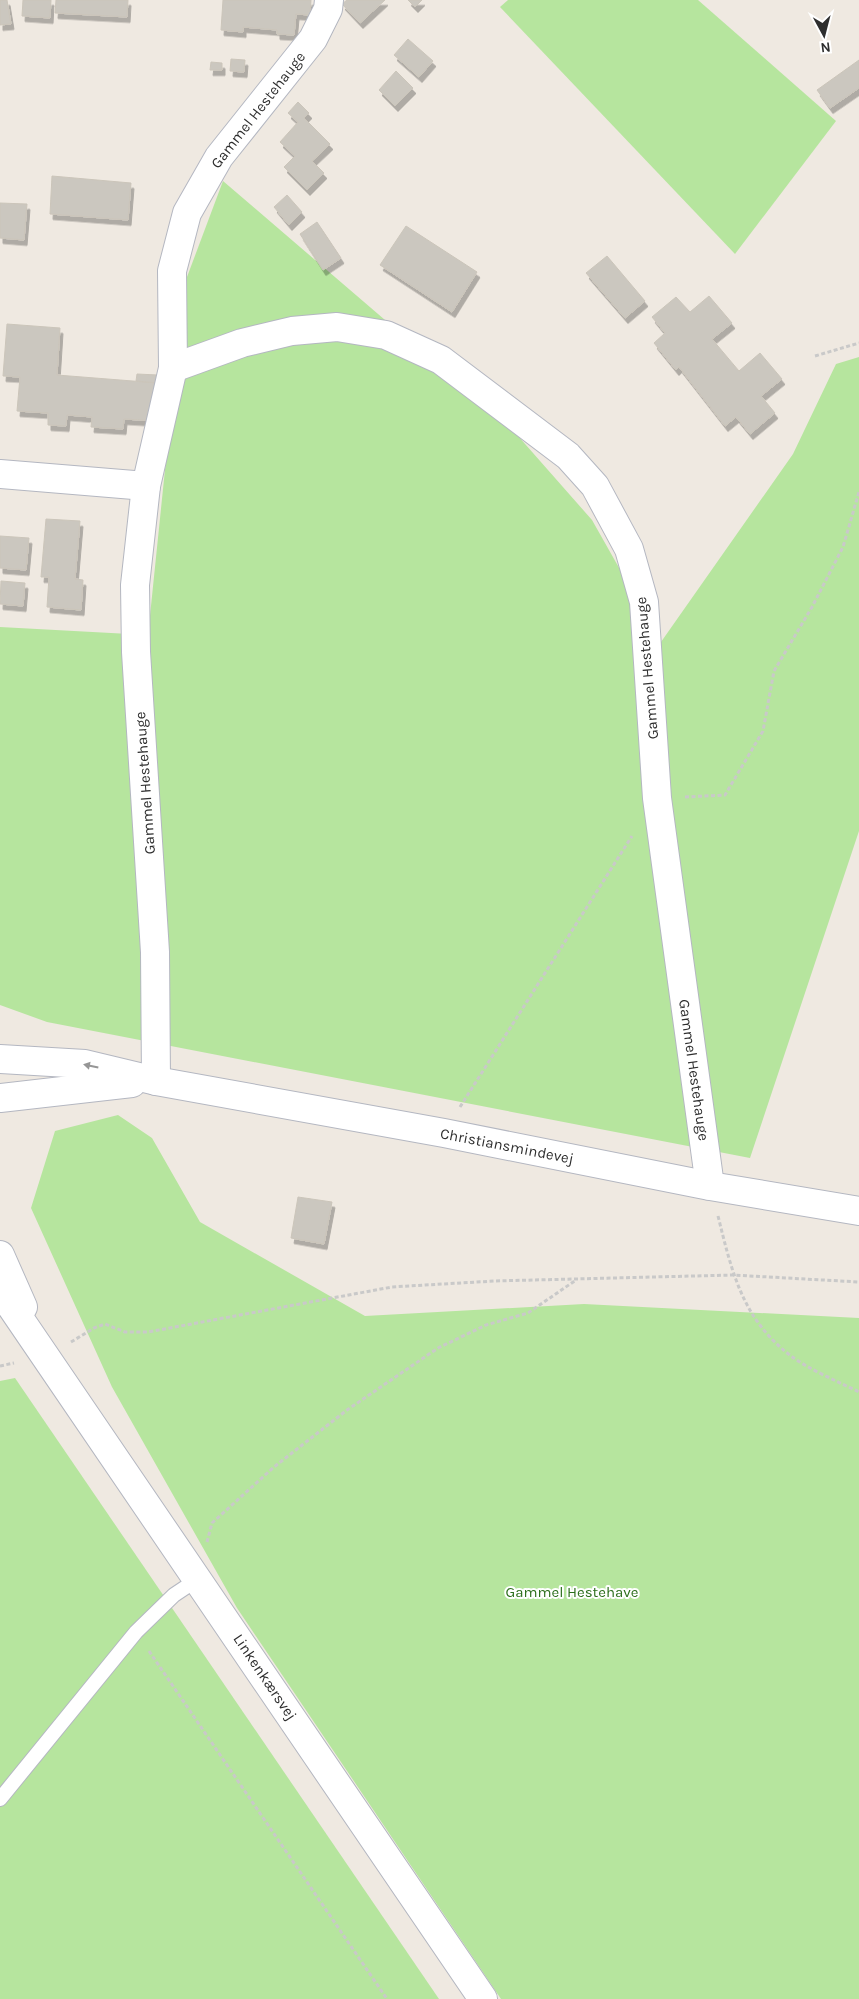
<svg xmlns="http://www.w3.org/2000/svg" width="859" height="1999" viewBox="0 0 859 1999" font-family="Karla,sans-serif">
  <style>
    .green { fill: #b6e59e }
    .building { fill: #cbc7bf; stroke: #cbc5ba; filter: url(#shadow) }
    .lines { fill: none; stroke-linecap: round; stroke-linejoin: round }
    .lane-casing { stroke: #b4b7c1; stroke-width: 16 }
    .street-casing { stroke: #b4b7c1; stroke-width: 30 }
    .secondary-casing { stroke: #b4b7c1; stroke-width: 30 }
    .path { stroke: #c9c9c9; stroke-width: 3; stroke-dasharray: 4 2.5; stroke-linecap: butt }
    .lane { stroke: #fff; stroke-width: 14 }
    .street { stroke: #fff; stroke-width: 28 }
    .secondary { stroke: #fff; stroke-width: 28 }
    .oneway { fill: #969696 }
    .labels { text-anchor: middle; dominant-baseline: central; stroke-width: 4; stroke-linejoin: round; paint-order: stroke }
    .street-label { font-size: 15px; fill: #2e2e2e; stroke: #fff }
    .park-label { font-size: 15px; fill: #2c6e1b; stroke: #fff }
  </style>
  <defs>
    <filter id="shadow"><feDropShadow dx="3" dy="5.5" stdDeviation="0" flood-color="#0004"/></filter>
  </defs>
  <rect width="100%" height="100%" fill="#efe9e1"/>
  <g class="green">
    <polygon points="508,0 698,0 836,121 735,254 500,7"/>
    <polygon points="223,181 511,428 592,520 661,642 793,454 836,364 859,357 859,831 750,1158 47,1022 0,1005 0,627 148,635 184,285"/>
    <polygon points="118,1115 152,1138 200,1222 365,1316 584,1304 859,1318 859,1999 501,1999 237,1608 112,1387 31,1208 55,1131"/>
    <polygon points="15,1378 439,1999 0,1999 0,1381"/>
  </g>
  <g class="building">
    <polygon points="0,0 7,0 11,24 0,25"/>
    <polygon points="23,0 51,0 50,18 22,16"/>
    <polygon points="56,0 128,0 127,17 55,13"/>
    <polygon points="223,0 311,0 310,15 296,14 294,35 277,34 277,30 243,27 243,32 221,30"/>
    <polygon points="347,0 385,0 360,23 342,4"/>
    <polygon points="408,0 422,0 415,7"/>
    <polygon points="408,39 433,61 419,77 394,55"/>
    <polygon points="231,59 245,60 244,72 230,71"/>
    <polygon points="859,60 859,88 830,108 817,90"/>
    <polygon points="211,62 222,63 222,70 210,70"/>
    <polygon points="396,71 413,88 395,106 379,90"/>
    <polygon points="298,102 309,113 304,118 330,144 312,161 324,173 307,190 284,167 295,156 280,142 298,122 288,113"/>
    <polygon points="52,176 131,183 128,220 50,214"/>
    <polygon points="287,195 302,212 289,225 274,207"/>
    <polygon points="0,203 27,204 24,240 0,238"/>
    <polygon points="317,222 341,258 323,270 300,234"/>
    <polygon points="406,226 477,272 452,312 380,265"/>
    <polygon points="607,256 645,301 625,318 586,273"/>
    <polygon points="709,296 732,323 712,339 739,371 760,353 782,379 761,396 775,413 750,434 736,417 725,426 679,367 676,370 654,343 665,333 652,317 676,297 690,312"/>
    <polygon points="7,324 60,328 57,375 158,383 155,421 124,419 123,429 91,427 92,417 67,415 66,426 48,425 48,413 17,411 20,377 3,376"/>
    <polygon points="137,374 158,375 158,383 136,381"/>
    <polygon points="46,519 80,521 75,579 83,580 81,610 47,607 49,577 41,577"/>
    <polygon points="0,536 29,538 26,570 0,568"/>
    <polygon points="1,581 25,583 23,606 0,604"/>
    <polygon points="298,1197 332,1202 324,1244 291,1238"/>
  </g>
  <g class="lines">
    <g class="lane-casing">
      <polyline id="lane" points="0,1799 136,1632 174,1595 198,1579"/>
    </g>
    <g class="street-casing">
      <g id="street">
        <polyline points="173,368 242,343 292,331 337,327 386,335 441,360 568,456 595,486 629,549 644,602 657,798 710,1186"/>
        <polyline points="0,474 146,486"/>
        <polyline points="156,1081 155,952 136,652 135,585 146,486 173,368 172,271 187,213 219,157 313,39 328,9 329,0"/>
      </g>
    </g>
    <g class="secondary-casing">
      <g id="secondary">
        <polyline points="0,1059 85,1064 156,1081 444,1133 710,1186 859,1211"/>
        <polyline points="0,1098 132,1083"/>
        <polyline points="0,1255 23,1307"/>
        <polyline points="0,1290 483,1999"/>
      </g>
    </g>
    <g class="path">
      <polyline points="815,356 859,343"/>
      <polyline points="685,797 725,795 763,731 774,671 812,607 843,547 859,492"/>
      <polyline points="460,1107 632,836"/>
      <path d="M718 1216C732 1272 742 1319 791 1356 808 1369 839 1382 859 1392"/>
      <polyline points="71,1342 94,1328 105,1324 125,1332 148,1332 392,1287 494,1281 733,1275 859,1282"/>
      <polyline points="0,1366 14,1363"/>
      <polyline points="207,1542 212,1523 274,1467 347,1410 438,1348 486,1325 528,1313 576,1280"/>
      <polyline points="149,1651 387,1999"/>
    </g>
    <use href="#lane" class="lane"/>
    <use href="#street" class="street"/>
    <use href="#secondary" class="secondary"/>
  </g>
  <defs><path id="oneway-solid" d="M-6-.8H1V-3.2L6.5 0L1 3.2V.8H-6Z" transform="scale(1.25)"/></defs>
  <use class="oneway" href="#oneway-solid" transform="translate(91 1066) rotate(-168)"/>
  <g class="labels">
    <g class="street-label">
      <text transform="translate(258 110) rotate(-52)">Gammel Hestehauge</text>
      <text transform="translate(647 668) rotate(-95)">Gammel Hestehauge</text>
      <text transform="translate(145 783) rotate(-94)">Gammel Hestehauge</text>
      <text transform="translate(694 1070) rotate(82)">Gammel Hestehauge</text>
      <text transform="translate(507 1146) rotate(11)">Christiansmindevej</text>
      <text transform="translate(265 1677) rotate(56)">Linkenkærsvej</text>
    </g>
    <g class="park-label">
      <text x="572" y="1592">Gammel Hestehave</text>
    </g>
  </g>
  <g transform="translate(824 35) rotate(173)" stroke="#ffffff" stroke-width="4" paint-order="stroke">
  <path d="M0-4L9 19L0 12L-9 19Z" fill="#2e2e2e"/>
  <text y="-8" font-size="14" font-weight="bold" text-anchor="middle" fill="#2e2e2e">N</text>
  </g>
</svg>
